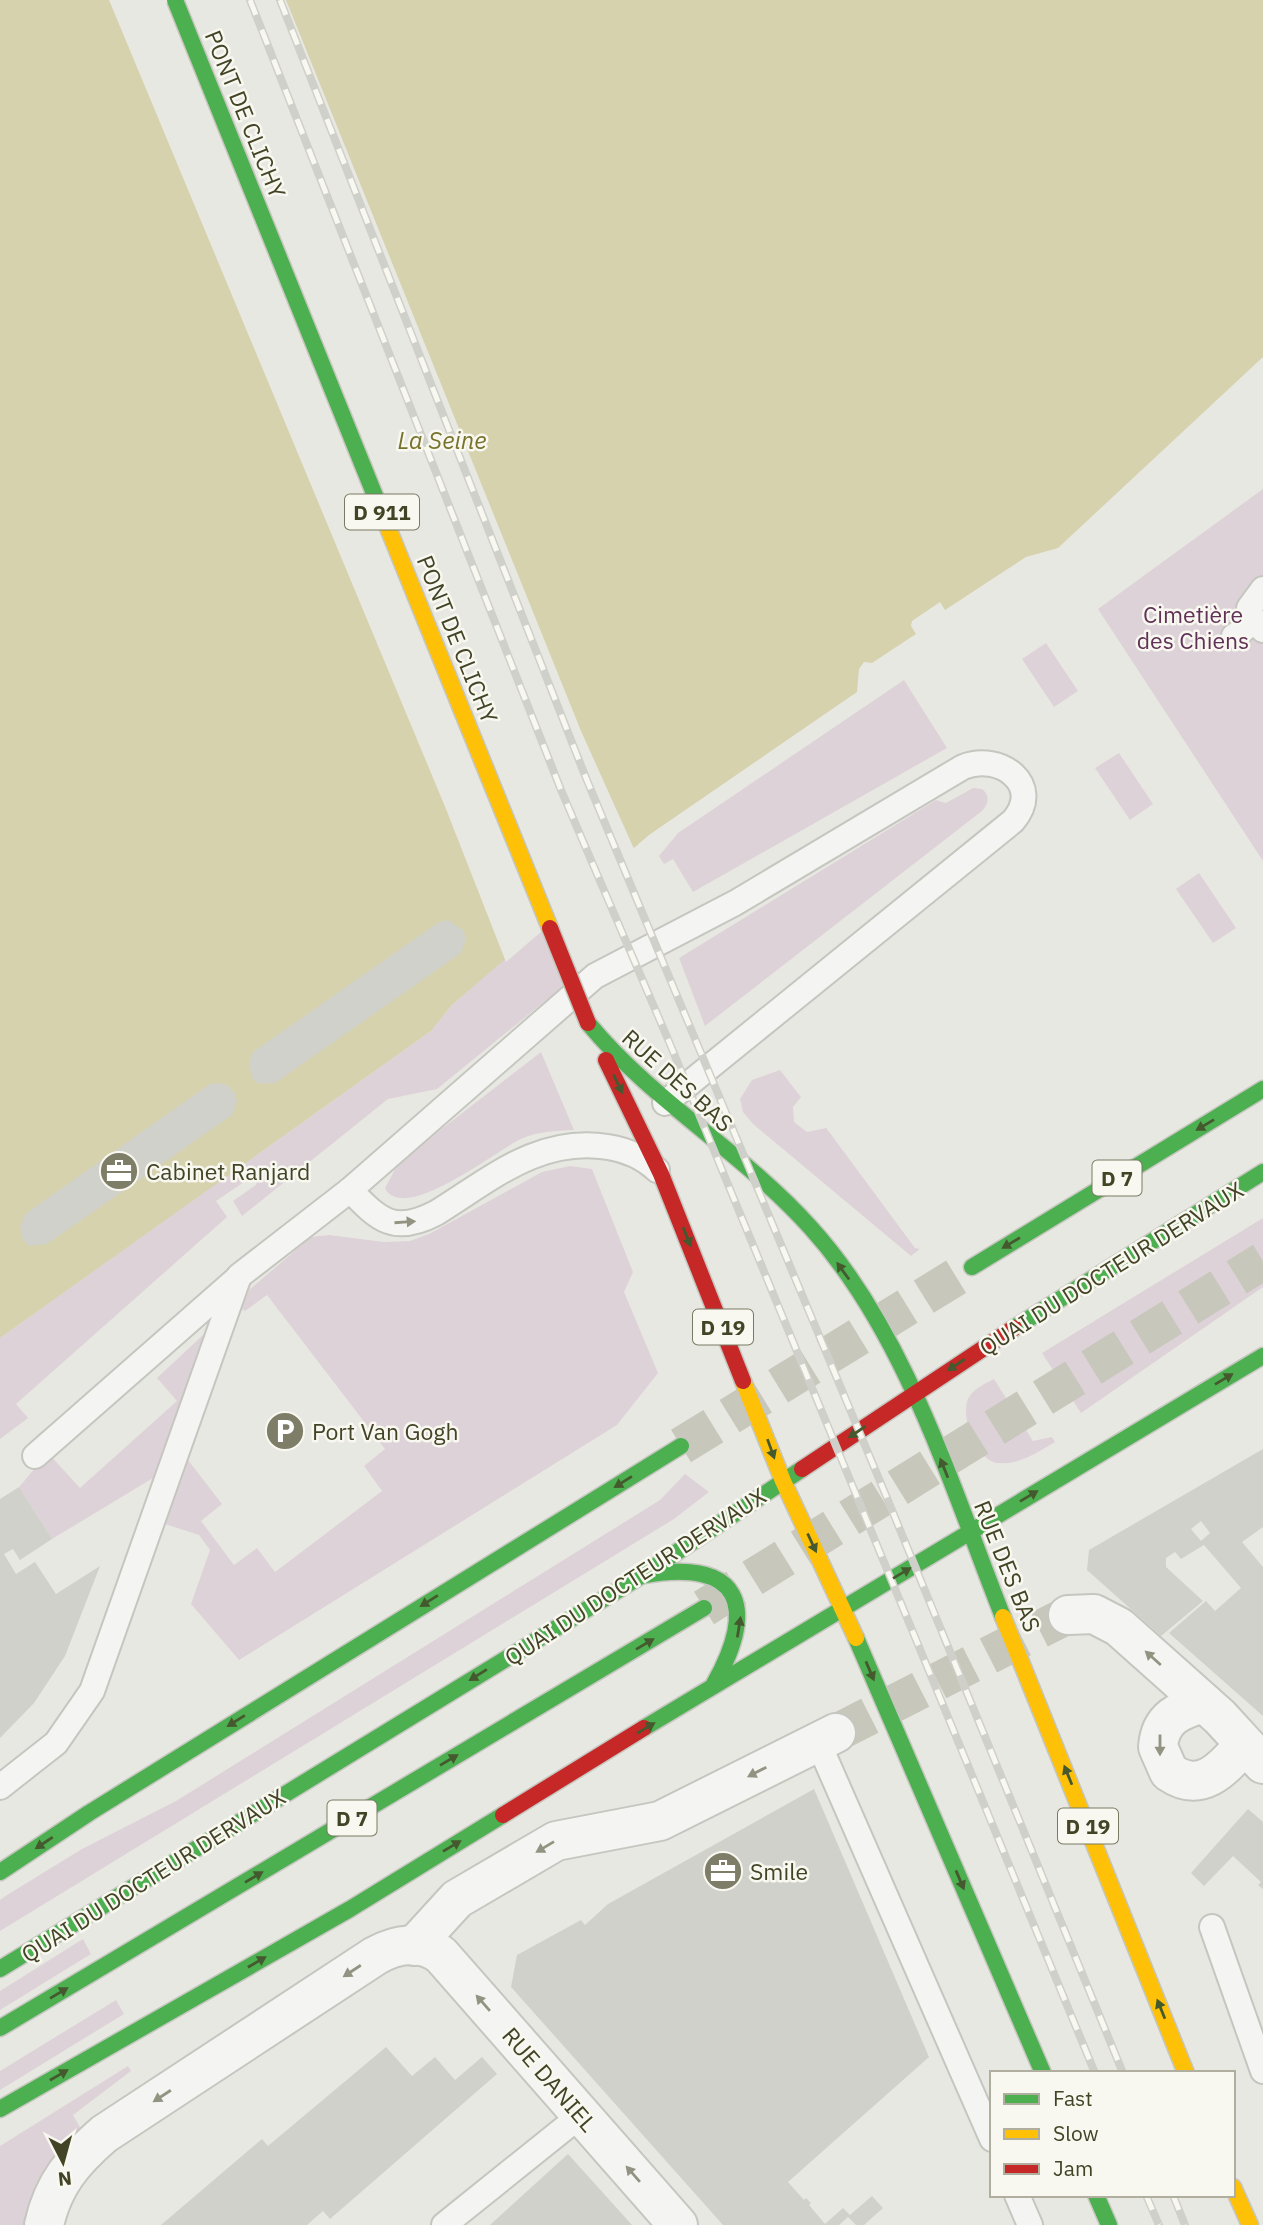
<svg xmlns="http://www.w3.org/2000/svg" width="1263" height="2225" viewBox="0 0 1263 2225" font-family="'IBM Plex Sans',sans-serif">
  <style>
    .green { fill: #ded2d9 }
    .water { fill: #d6d2ae }
    .pier { fill: #e8e8e2 }
    .building { fill: #d0d1ca; fill-rule: evenodd }
    .lines { fill: none; stroke-linecap: round; stroke-linejoin: round }
    .street-tunnel { stroke: #c7c7bc; stroke-width: 38; stroke-dasharray: 38 19; stroke-linecap: butt }
    .primary-tunnel { stroke: #c7c7bc; stroke-width: 38; stroke-dasharray: 38 19; stroke-linecap: butt }
    .lane-casing { stroke: #c6c6c0; stroke-width: 28 }
    .street-casing { stroke: #c6c6c0; stroke-width: 42 }
    .fast-casing { stroke: #c6c6c0; stroke-width: 19 }
    .slow-casing { stroke: #c6c6c0; stroke-width: 19 }
    .jam-casing { stroke: #c6c6c0; stroke-width: 19 }
    .lane { stroke: #f4f4f2; stroke-width: 24 }
    .street { stroke: #f4f4f2; stroke-width: 38 }
    .fast { stroke: #4caf50; stroke-width: 16 }
    .slow { stroke: #ffc107; stroke-width: 16 }
    .jam { stroke: #c62828; stroke-width: 16 }
    .rail-casing { stroke: #cfd0ca; stroke-width: 8 }
    .rail { stroke: #f8f7f0; stroke-width: 5; stroke-dasharray: 16; stroke-linecap: butt }
    .fast-bridge-casing { stroke: #c6c6be; stroke-width: 19; stroke-linecap: butt }
    .slow-bridge-casing { stroke: #c6c6be; stroke-width: 19; stroke-linecap: butt }
    .jam-bridge-casing { stroke: #c6c6be; stroke-width: 19; stroke-linecap: butt }
    .fast-bridge { stroke: #4caf50; stroke-width: 16 }
    .slow-bridge { stroke: #ffc107; stroke-width: 16 }
    .jam-bridge { stroke: #c62828; stroke-width: 16 }
    .oneway { fill: #45592e }
    .oneway2 { fill: #939382 }
    .labels { text-anchor: middle; dominant-baseline: central; stroke-width: 5; stroke-linejoin: round; paint-order: stroke }
    .shield { fill: #f8f7f0; stroke: #797a63; stroke-width: 2 }
    .shield-label { font-size: 21px; font-weight: bold; fill: #434426 }
    .street-label { font-size: 23px; fill: #434426; stroke: #f8f7f0 }
    .park-label { font-size: 23px; fill: #613257; stroke: #f8f7f0 }
    .poi-label { font-size: 23px; fill: #434426; stroke: #f8f7f0; text-anchor: start }
    .water-label { font-size: 24px; font-style: italic; fill: #77732b; stroke: #f8f7f0 }
  </style>
  <rect width="100%" height="100%" fill="#e8e8e2"/>
  <g class="green">
    <polygon points="1263,489 1263,861 1098,609"/>
    <polygon points="1046,643 1078,691 1054,707 1022,659"/>
    <polygon points="904,680 947,748 693,892 673,859 664,864 659,856 678,833"/>
    <polygon points="1119,753 1153,804 1130,820 1095,768"/>
    <path d="M973 788 982 789C990 795 989 804 982 811L705 1026 679 958 936 800 946 803Z"/>
    <polygon points="1199,873 1236,928 1213,943 1176,889"/>
    <polygon points="545,923 571,980 437,1089 388,1099 242,1216 233,1201 257,1184 244,1164 431,1031 452,1005"/>
    <path d="M541 1052 574 1130C555 1131 539 1131 521 1139 497 1150 403 1225 385 1188L399 1162Z"/>
    <polygon points="780,1070 801,1097 793,1107 794,1122 807,1132 826,1128 830,1133 915,1248 920,1249 911,1256 753,1124 743,1112 740,1099 752,1080"/>
    <polygon points="570,1166 592,1169 633,1272 624,1292 658,1373 617,1425 239,1660 191,1604 210,1550 199,1535 165,1524 188,1460 222,1504 201,1521 234,1565 257,1548 275,1572 382,1491 364,1466 385,1449 267,1295 245,1311 242,1309 249,1290 311,1237 329,1235 384,1242 410,1241 429,1234 542,1172"/>
    <polygon points="235,1170 244,1182 216,1201 227,1217 16,1404 28,1418 0,1439 0,1338"/>
    <polygon points="1263,1218 1263,1287 1081,1413 1042,1353"/>
    <polygon points="203,1335 205,1336 158,1475 52,1539 19,1487 48,1453 80,1488 177,1401 157,1378"/>
    <path d="M994 1379 1033 1441 1052 1437 1055 1442C1038 1452 1020 1465 998 1463 977 1461 960 1418 968 1399 973 1389 984 1384 994 1379Z"/>
    <polygon points="685,1474 709,1492 674,1519 0,1931 0,1900 7,1895 82,1849 176,1801 660,1500"/>
    <polygon points="83,1939 91,1954 0,2010 0,1991"/>
    <polygon points="116,2000 124,2014 0,2090 0,2071"/>
    <path d="M128 2066 131 2071 73 2115 81 2129C48 2153 37 2188 27 2225H0V2146Z"/>
  </g>
  <polygon class="water" points="0,0 1263,0 1263,357 1058,548 1026,557 945,610 940,602 912,621 911,626 916,634 872,663 864,662 859,669 857,692 649,835 452,1005 431,1031 0,1338"/>
  <polygon class="pier" points="109,0 286,0 581,731 635,851 506,962 446,809"/>
  <g class="building">
    <polygon points="448,920 463,930 466,939 461,953 275,1083 259,1084 252,1078 249,1064 253,1052 439,922"/>
    <polygon points="219,1083 227,1085 234,1092 237,1101 232,1115 47,1244 30,1246 23,1240 20,1226 25,1214 210,1084"/>
    <path d="M1263 1449V1527L1242 1542 1263 1567V1716L1169 1633 1206 1601 1215 1611 1241 1588 1204 1545 1181 1559 1175 1552 1166 1558V1567L1203 1601 1161 1636 1087 1570 1089 1550ZM1201 1521 1210 1533 1201 1541 1191 1529Z"/>
    <polygon points="19,1487 52,1539 20,1560 13,1549 4,1554 16,1574 35,1562 56,1594 100,1566 65,1656 34,1703 0,1738 0,1499"/>
    <polygon points="814,1789 929,2057 788,2182 804,2200 806,2198 811,2203 809,2205 825,2224 843,2208 850,2215 872,2196 883,2208 864,2225 856,2225 848,2217 839,2225 723,2225 511,1987 517,1955 581,1920 585,1925 608,1904"/>
    <polygon points="1248,1809 1263,1822 1263,1889 1258,1885 1261,1882 1233,1856 1204,1886 1191,1873"/>
    <polygon points="386,2047 412,2076 435,2057 455,2080 482,2057 497,2074 330,2219 323,2211 307,2225 161,2225 262,2139 268,2146"/>
    <polygon points="568,2154 632,2225 490,2225"/>
  </g>
  <g class="lines">
    <polyline class="street-tunnel" points="836,1733 1068,1615"/>
    <g class="primary-tunnel">
      <polyline points="681,1446 972,1267"/>
      <polyline points="704,1608 1263,1261"/>
    </g>
    <g class="lane-casing">
      <g id="lane">
        <polyline points="1263,589 1249,608 1251,616 1263,630"/>
        <polyline points="1234,636 1254,622"/>
        <path d="M350 1190C379 1220 394 1235 436 1213 491 1179 539 1136 608 1147 627 1150 643 1157 657 1170"/>
        <polyline points="35,1456 239,1277"/>
        <polyline points="818,1742 992,2139"/>
        <path d="M0 1787 56 1743 92 1691 239 1276 350 1190 595 976 735 903 963 767C1000 752 1044 785 1013 821L665 1103"/>
        <polyline points="1212,1927 1263,2071"/>
        <polyline points="1017,2195 1030,2225"/>
        <polyline points="444,2225 581,2115"/>
      </g>
    </g>
    <g class="street-casing">
      <g id="street">
        <polyline points="1068,1615 1094,1614 1119,1627 1220,1717 1263,1764"/>
        <path d="M1204 1703C1179 1710 1160 1718 1158 1747L1169 1772C1201 1794 1222 1770 1243 1746"/>
        <polyline points="414,1946 457,1899 556,1841 660,1821 836,1733"/>
        <path d="M44 2225C53 2184 73 2161 104 2134L375 1956C396 1944 421 1940 441 1955L678 2225"/>
      </g>
    </g>
    <g class="fast-casing">
      <g id="fast">
        <path d="M588 1023C653 1102 743 1152 811 1228 906 1333 952 1488 1003 1617"/>
        <polyline points="972,1267 1263,1089"/>
        <polyline points="1014,1328 1263,1172"/>
        <path d="M645 1575C741 1559 758 1606 714 1684"/>
        <polyline points="856,1638 1043,2073"/>
        <polyline points="644,1728 1263,1356"/>
        <polyline points="0,1872 89,1813 681,1446"/>
        <polyline points="0,1969 641,1576 802,1469"/>
        <polyline points="0,2028 704,1608"/>
        <polyline points="0,2109 350,1909 503,1815"/>
        <polyline points="1096,2195 1109,2225"/>
      </g>
    </g>
    <g class="slow-casing">
      <g id="slow">
        <polyline points="743,1381 783,1481 856,1638"/>
        <polyline points="1003,1617 1186,2073"/>
        <polyline points="1233,2187 1250,2225"/>
      </g>
    </g>
    <g class="jam-casing">
      <g id="jam">
        <polyline points="606,1060 661,1174 743,1381"/>
        <polyline points="802,1469 1014,1328"/>
        <polyline points="503,1815 644,1728"/>
      </g>
    </g>
    <use href="#lane" class="lane"/>
    <use href="#street" class="street"/>
    <use href="#fast" class="fast"/>
    <use href="#slow" class="slow"/>
    <use href="#jam" class="jam"/>
    <g class="rail-casing">
      <g id="rail">
        <polyline points="250,0 561,790 670,1044 1095,2073"/>
        <polyline points="280,0 586,778 887,1498 1123,2073"/>
        <polyline points="1146,2195 1159,2225"/>
        <polyline points="1173,2195 1185,2225"/>
      </g>
    </g>
    <use href="#rail" class="rail"/>
    <g class="fast-bridge-casing">
      <polyline id="fast-bridge" points="175,0 384,518"/>
    </g>
    <g class="slow-bridge-casing">
      <polyline id="slow-bridge" points="384,518 550,928"/>
    </g>
    <g class="jam-bridge-casing">
      <polyline id="jam-bridge" points="550,928 588,1023"/>
    </g>
    <use href="#fast-bridge" class="fast-bridge"/>
    <use href="#slow-bridge" class="slow-bridge"/>
    <use href="#jam-bridge" class="jam-bridge"/>
  </g>
  <defs><path id="oneway-solid" d="M-6-.8H1V-3.2L6.5 0L1 3.2V.8H-6Z" transform="scale(1.75)"/></defs>
  <g class="oneway">
    <use href="#oneway-solid" transform="translate(618 1084) rotate(64)"/>
    <use href="#oneway-solid" transform="translate(1205 1125) rotate(149)"/>
    <use href="#oneway-solid" transform="translate(687 1237) rotate(68)"/>
    <use href="#oneway-solid" transform="translate(1011 1243) rotate(149)"/>
    <use href="#oneway-solid" transform="translate(843 1271) rotate(-126)"/>
    <use href="#oneway-solid" transform="translate(956 1365) rotate(146)"/>
    <use href="#oneway-solid" transform="translate(1224 1379) rotate(-31)"/>
    <use href="#oneway-solid" transform="translate(857 1432) rotate(146)"/>
    <use href="#oneway-solid" transform="translate(771 1449) rotate(70)"/>
    <use href="#oneway-solid" transform="translate(944 1468) rotate(-112)"/>
    <use href="#oneway-solid" transform="translate(623 1482) rotate(148)"/>
    <use href="#oneway-solid" transform="translate(1029 1496) rotate(-31)"/>
    <use href="#oneway-solid" transform="translate(812 1543) rotate(65)"/>
    <use href="#oneway-solid" transform="translate(902 1573) rotate(-31)"/>
    <use href="#oneway-solid" transform="translate(429 1601) rotate(148)"/>
    <use href="#oneway-solid" transform="translate(739 1627) rotate(-81)"/>
    <use href="#oneway-solid" transform="translate(645 1644) rotate(-31)"/>
    <use href="#oneway-solid" transform="translate(870 1671) rotate(67)"/>
    <use href="#oneway-solid" transform="translate(478 1675) rotate(148)"/>
    <use href="#oneway-solid" transform="translate(236 1721) rotate(148)"/>
    <use href="#oneway-solid" transform="translate(646 1728) rotate(-31)"/>
    <use href="#oneway-solid" transform="translate(449 1760) rotate(-31)"/>
    <use href="#oneway-solid" transform="translate(1068 1775) rotate(-112)"/>
    <use href="#oneway-solid" transform="translate(44 1843) rotate(146)"/>
    <use href="#oneway-solid" transform="translate(452 1846) rotate(-31)"/>
    <use href="#oneway-solid" transform="translate(254 1877) rotate(-31)"/>
    <use href="#oneway-solid" transform="translate(960 1880) rotate(67)"/>
    <use href="#oneway-solid" transform="translate(257 1962) rotate(-30)"/>
    <use href="#oneway-solid" transform="translate(59 1993) rotate(-31)"/>
    <use href="#oneway-solid" transform="translate(1161 2009) rotate(-112)"/>
    <use href="#oneway-solid" transform="translate(59 2075) rotate(-30)"/>
  </g>
  <g class="oneway2">
    <use href="#oneway-solid" transform="translate(405 1222) rotate(-4)"/>
    <use href="#oneway-solid" transform="translate(1153 1658) rotate(-138)"/>
    <use href="#oneway-solid" transform="translate(1160 1745) rotate(90)"/>
    <use href="#oneway-solid" transform="translate(757 1772) rotate(153)"/>
    <use href="#oneway-solid" transform="translate(545 1847) rotate(149)"/>
    <use href="#oneway-solid" transform="translate(352 1971) rotate(147)"/>
    <use href="#oneway-solid" transform="translate(483 2003) rotate(-131)"/>
    <use href="#oneway-solid" transform="translate(162 2096) rotate(147)"/>
    <use href="#oneway-solid" transform="translate(633 2174) rotate(-131)"/>
  </g>
  <defs>
    <g id="office-disc" transform="scale(2.0125)"><circle r="9.5" fill="#7d7d68" stroke="#f8f7f0"/><path d="M-6-3h4V-5.5h4V-3h4V5H-6ZM-1-4.5V-3h2v-1.5ZM-6 0V1H6V0Z" fill="#fff"/></g>
    <g id="parking-disc" transform="scale(2.0125)"><circle r="9.5" fill="#7d7d68" stroke="#f8f7f0"/><path d="M-3.5-5.5H1a3.5 3.5 0 0 1 0 7H-1V5.5H-3.5ZM-1-3.4V-.6H.8a1.4 1.4 0 0 0 0-2.8Z" fill="#fff"/></g>
  </defs>
  <g fill-rule="evenodd">
    <use href="#office-disc" x="119" y="1171"/>
    <use href="#parking-disc" x="285" y="1431"/>
    <use href="#office-disc" x="723" y="1871"/>
  </g>
  <g class="labels">
    <g class="shield">
      <rect x="345" y="494.5" width="74" height="35" rx="5"/>
      <rect x="1092.5" y="1160.5" width="49" height="35" rx="5"/>
      <rect x="693" y="1309.5" width="60" height="35" rx="5"/>
      <rect x="327.5" y="1800.5" width="49" height="35" rx="5"/>
      <rect x="1058" y="1808.5" width="60" height="35" rx="5"/>
    </g>
    <g class="shield-label">
      <text x="382" y="512">D 911</text>
      <text x="1117" y="1178">D 7</text>
      <text x="723" y="1327">D 19</text>
      <text x="352" y="1818">D 7</text>
      <text x="1088" y="1826">D 19</text>
    </g>
    <g class="street-label">
      <text transform="translate(246 114) rotate(68)">PONT DE CLICHY</text>
      <text transform="translate(458 639) rotate(68)">PONT DE CLICHY</text>
      <text transform="translate(678 1080) rotate(42)">RUE DES BAS</text>
      <text transform="translate(1111 1268) rotate(-32)">QUAI DU DOCTEUR DERVAUX</text>
      <text transform="translate(1008 1566) rotate(68)">RUE DES BAS</text>
      <text transform="translate(635 1576) rotate(-33)">QUAI DU DOCTEUR DERVAUX</text>
      <text transform="translate(153 1875) rotate(-32)">QUAI DU DOCTEUR DERVAUX</text>
      <text transform="translate(550 2079) rotate(49)">RUE DANIEL</text>
    </g>
    <g class="park-label">
      <text x="1193" y="614">Cimetière<tspan x="1193" dy="26">des Chiens</tspan></text>
    </g>
    <g class="poi-label">
      <text x="146" y="1171">Cabinet Ranjard</text>
      <text x="312" y="1431">Port Van Gogh</text>
      <text x="750" y="1871">Smile</text>
    </g>
    <g class="water-label">
      <text x="442" y="440">La Seine</text>
    </g>
  </g>
  <rect x="990" y="2071" width="245" height="126" fill="#f8f7f0" stroke="#b0af9f" stroke-width="2"/>
  <rect x="1004" y="2094" width="35" height="10" fill="#4caf50" stroke="#b0af9f" stroke-width="2"/>
  <text x="1053" y="2106" font-size="21" fill="#434426">Fast</text>
  <rect x="1004" y="2129" width="35" height="10" fill="#ffc107" stroke="#b0af9f" stroke-width="2"/>
  <text x="1053" y="2141" font-size="21" fill="#434426">Slow</text>
  <rect x="1004" y="2164" width="35" height="10" fill="#c62828" stroke="#b0af9f" stroke-width="2"/>
  <text x="1053" y="2176" font-size="21" fill="#434426">Jam</text>
  <g transform="translate(63 2162) rotate(174)" stroke="#f8f7f0" stroke-width="5" paint-order="stroke">
  <path d="M0-5L12 26L0 18L-12 26Z" fill="#434426"/>
  <text y="-10" font-size="19" font-weight="bold" text-anchor="middle" fill="#434426">N</text>
  </g>
</svg>
